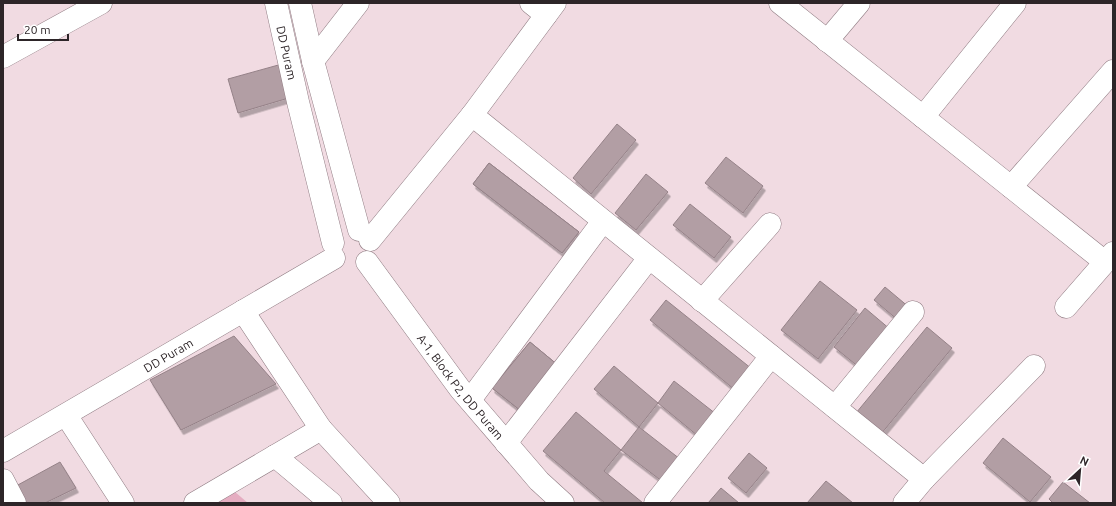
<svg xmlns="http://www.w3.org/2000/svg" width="1116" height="506" viewBox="0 0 1116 506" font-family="Ubuntu,sans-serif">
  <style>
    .green { fill: #e5adc1 }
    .building { fill: #b29ea4; stroke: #958288; filter: url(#shadow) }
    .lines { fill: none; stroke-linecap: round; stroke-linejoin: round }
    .minor-casing { stroke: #8f7b82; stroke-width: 23 }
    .minor { stroke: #fff; stroke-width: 22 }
    .labels { text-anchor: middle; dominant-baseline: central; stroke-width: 3.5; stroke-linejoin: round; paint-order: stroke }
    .street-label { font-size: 12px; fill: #2d2528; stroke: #fff }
  </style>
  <defs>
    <filter id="shadow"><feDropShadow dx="2.5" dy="4.5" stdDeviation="0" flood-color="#0004"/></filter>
  </defs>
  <rect width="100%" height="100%" fill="#f1dbe2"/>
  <polygon class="green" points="235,492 248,503 214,503"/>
  <g class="building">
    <polygon points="282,64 292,97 238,113 228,79"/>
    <polygon points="617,124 636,140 591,194 573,178"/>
    <polygon points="726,157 763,186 743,213 705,183"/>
    <polygon points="489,163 579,232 562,253 473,184"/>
    <polygon points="489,163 579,232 562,253 473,184"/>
    <polygon points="646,174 668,192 636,230 615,213"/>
    <polygon points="690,204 731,237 714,258 673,225"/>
    <polygon points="820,281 857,310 818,359 781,330"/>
    <polygon points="885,287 910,308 899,321 874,300"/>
    <polygon points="666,300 752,369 735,390 650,320"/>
    <polygon points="865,308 891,330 860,368 834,347"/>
    <polygon points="927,327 952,348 881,434 856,413"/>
    <polygon points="234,336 276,384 181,430 150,380"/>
    <polygon points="530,342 559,366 521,411 492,388"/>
    <polygon points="530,342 559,366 521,411 492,388"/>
    <polygon points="614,366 658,403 639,427 594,389"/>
    <polygon points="674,381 716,414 698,436 658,403"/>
    <polygon points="576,412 621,450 604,471 643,503 605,503 543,451"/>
    <polygon points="639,427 680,459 663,482 621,450"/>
    <polygon points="1003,438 1051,477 1030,502 983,463"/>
    <polygon points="749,453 767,468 746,493 728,478"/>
    <polygon points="60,462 76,488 45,503 24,503 16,486"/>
    <polygon points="826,481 853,503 807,503"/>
    <polygon points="1063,482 1090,503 1053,503 1049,499"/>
    <polygon points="721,488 739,503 708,503"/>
  </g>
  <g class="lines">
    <g class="minor-casing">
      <g id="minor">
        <path id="s1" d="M276 3 298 102 333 243"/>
        <polyline points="300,3 313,61 359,230"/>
        <polyline points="531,3 546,15"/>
        <polyline points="780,3 1105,262"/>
        <polyline points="827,41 859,3"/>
        <polyline points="3,57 101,3"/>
        <polyline points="313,61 358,3"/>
        <polyline points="472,115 924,479"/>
        <polyline points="923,117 1015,3"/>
        <polyline points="1011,187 1113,71"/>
        <polyline points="370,240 472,115 555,3"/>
        <path id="s2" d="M367 262 460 389 539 481 563 503"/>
        <polyline points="702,301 770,224"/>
        <polyline points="1066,307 1113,253"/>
        <polyline points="243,311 321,429 389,503"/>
        <polyline points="470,400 603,221"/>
        <polyline points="835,407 913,312"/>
        <polyline points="66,415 123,503"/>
        <polyline points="506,443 649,258"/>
        <path id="s3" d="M3 451 334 258"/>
        <polyline points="275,456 331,503"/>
        <polyline points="3,480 15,503"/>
        <polyline points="195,503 321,429"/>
        <polyline points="655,503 771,356"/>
        <polyline points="904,503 924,479 1034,366"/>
      </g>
    </g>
    <use href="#minor" class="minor"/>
  </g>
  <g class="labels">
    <g class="street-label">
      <text stroke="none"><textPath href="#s1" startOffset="51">DD Puram</textPath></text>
      <text stroke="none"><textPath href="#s3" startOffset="191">DD Puram</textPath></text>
      <text stroke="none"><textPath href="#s2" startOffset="156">A-1, Block P2, DD Puram</textPath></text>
    </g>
  </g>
  <rect width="1116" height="506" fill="none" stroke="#2d2528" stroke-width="8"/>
  <g transform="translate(1080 470) rotate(26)" stroke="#ffffff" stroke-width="3" paint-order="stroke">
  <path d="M0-3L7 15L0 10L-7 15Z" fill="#2d2528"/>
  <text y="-6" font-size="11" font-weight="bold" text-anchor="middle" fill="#2d2528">N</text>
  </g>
  <path d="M18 34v6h50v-6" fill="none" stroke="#2d2528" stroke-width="2"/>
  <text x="24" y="34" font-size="12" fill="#2d2528" stroke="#ffffff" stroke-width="3" paint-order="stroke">20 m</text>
</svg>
